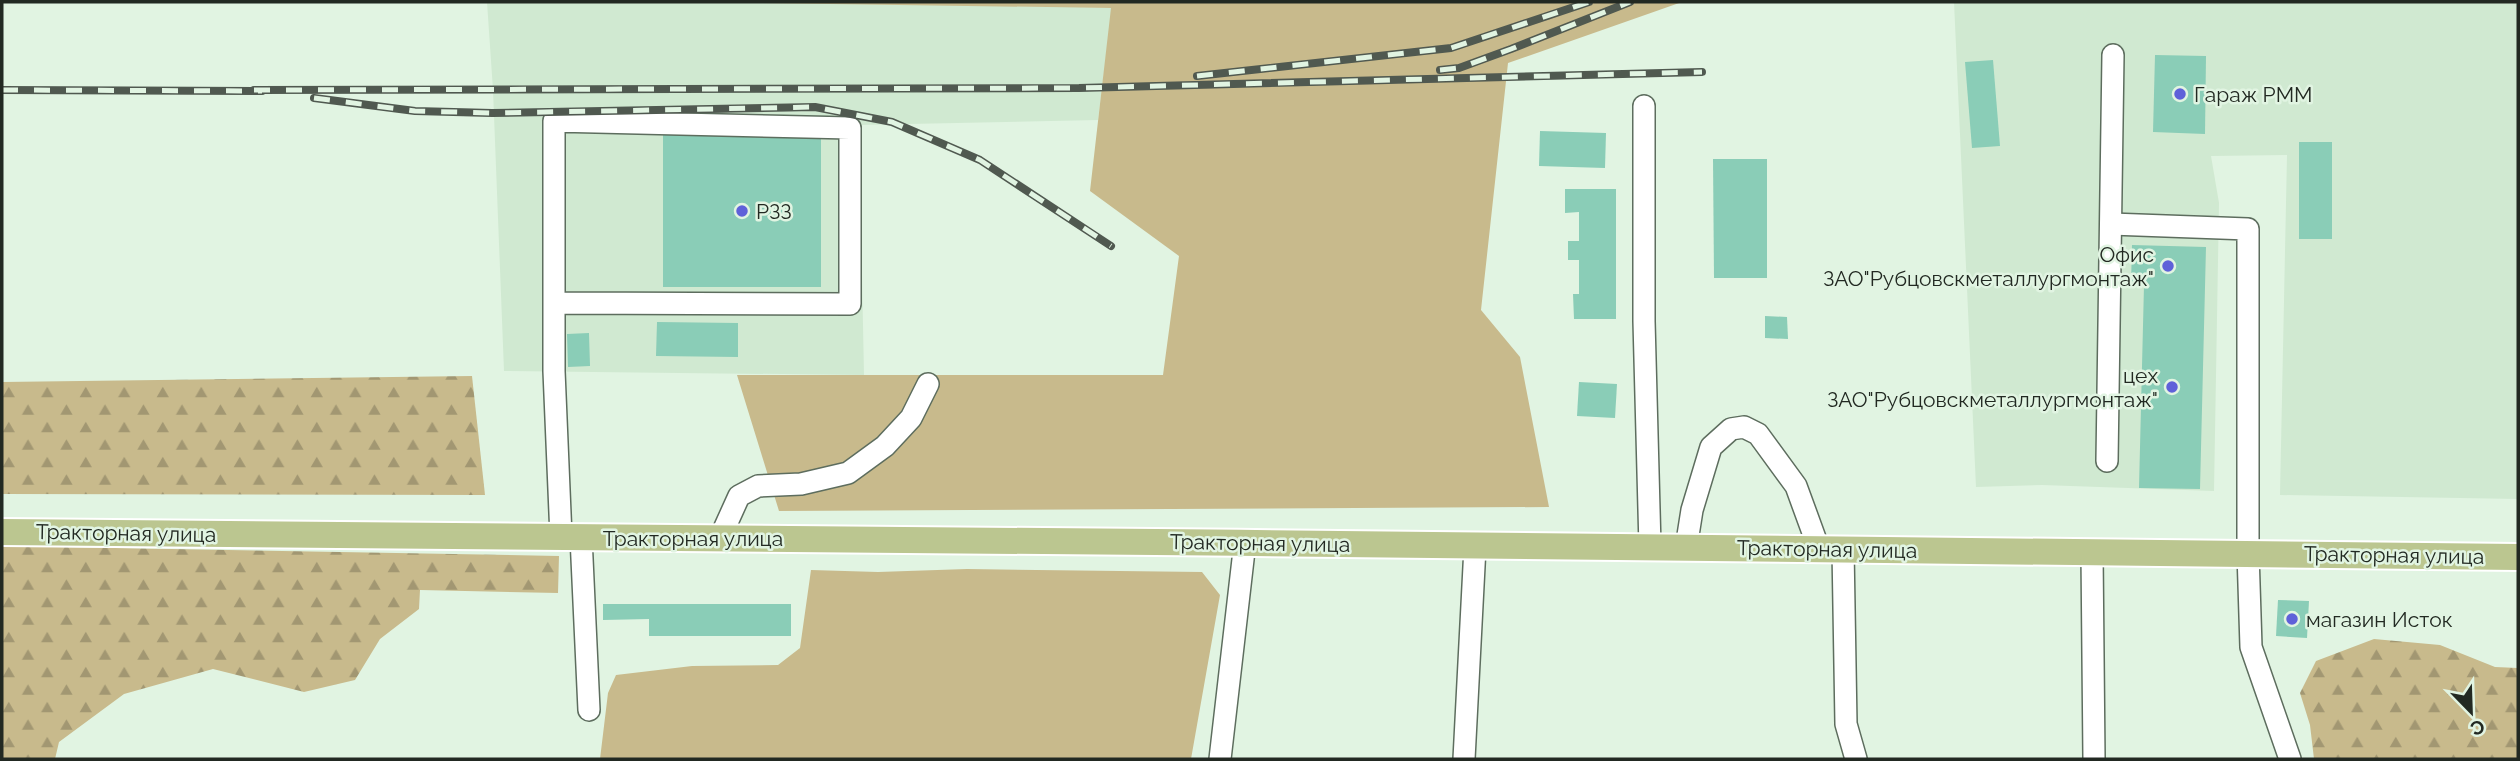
<svg xmlns="http://www.w3.org/2000/svg" width="2520" height="761" viewBox="0 0 2520 761" font-family="Raleway,sans-serif">
  <style>
    .built { fill: #d0e9d1 }
    .green { fill: #c8ba8c }
    .forest { fill: url(#forest-firs) }
    .building { fill: #8acdb7 }
    .lines { fill: none; stroke-linecap: round; stroke-linejoin: round }
    .minor-casing { stroke: #5d6d5e; stroke-width: 24 }
    .major-casing { stroke: #fff; stroke-width: 30 }
    .minor { stroke: #fff; stroke-width: 21 }
    .major { stroke: #bbc690; stroke-width: 26 }
    .rail-casing { stroke: #505950; stroke-width: 8 }
    .rail { stroke: #e1f4e2; stroke-width: 5; stroke-dasharray: 16; stroke-linecap: butt }
    .poi-dot { fill: #5f61d9; stroke: #e1f4e2; stroke-width: 2.5 }
    .labels { text-anchor: middle; dominant-baseline: central; stroke-width: 5; stroke-linejoin: round; paint-order: stroke }
    .poi-label { font-size: 21px; fill: #222922; stroke: #e1f4e2; text-anchor: start }
    .street-label { font-size: 21px; fill: #222922; stroke: #e1f4e2 }
  </style>
  <defs>
    <pattern id="forest-firs" width="22" height="20" patternUnits="userSpaceOnUse" patternTransform="scale(1.75)"><rect width="22" height="20" fill="#c8ba8c"/><path d="M5 1l3.5 6h-7zM16 11l3.5 6h-7z" fill="#a29772"/></pattern>
  </defs>
  <rect width="100%" height="100%" fill="#e1f4e2"/>
  <g class="built">
    <polygon points="487,2 915,2 1112,8 1098,120 859,125 864,375 504,371 493,90"/>
    <polygon points="1954,2 2518,2 2518,499 2280,495 2287,155 2211,156 2219,203 2214,491 2042,485 1976,487"/>
  </g>
  <g class="green">
    <polygon points="700,2 1682,2 1508,63 1481,310 1520,357 1549,507 779,511 737,375 1163,375 1179,256 1090,191 1111,8"/>
    <polygon points="967,569 1202,572 1220,595 1191,759 600,759 608,693 616,675 692,666 778,665 800,648 811,570 878,572"/>
  </g>
  <g class="forest">
    <polygon points="472,376 485,495 2,494 2,382"/>
    <polygon points="2,546 559,556 558,593 420,590 419,609 380,639 355,680 304,692 213,669 124,694 59,742 55,759 2,759"/>
    <polygon points="2374,639 2440,645 2495,667 2518,668 2518,759 2314,759 2310,725 2300,693 2316,661"/>
  </g>
  <g class="building">
    <polygon points="2155,55 2206,56 2205,134 2153,132"/>
    <polygon points="1993,60 2000,146 1972,148 1965,62"/>
    <polygon points="1540,131 1606,133 1605,168 1539,166"/>
    <rect x="663" y="135" width="158" height="152"/>
    <rect x="2299" y="142" width="33" height="97"/>
    <polygon points="1713,159 1767,159 1767,278 1714,278"/>
    <polygon points="1565,189 1616,189 1616,319 1574,319 1573,294 1579,294 1579,260 1568,260 1568,241 1579,241 1579,212 1565,213"/>
    <polygon points="2132,245 2206,247 2200,489 2139,488 2144,285 2131,284"/>
    <polygon points="1765,316 1787,317 1788,339 1765,338"/>
    <polygon points="657,322 738,323 738,357 656,356"/>
    <polygon points="589,333 590,366 568,367 567,334"/>
    <polygon points="1579,382 1617,384 1615,418 1577,416"/>
    <polygon points="2278,600 2309,601 2307,638 2276,636"/>
    <polygon points="603,604 791,604 791,636 649,636 649,619 603,620"/>
  </g>
  <g class="lines">
    <g class="minor-casing">
      <g id="minor">
        <polyline points="1644,106 1644,321 1650,547"/>
        <polyline points="2111,224 2248,229 2248,553 2251,647 2290,759"/>
        <polyline points="555,303 850,304 850,128 554,121 554,371 561,537"/>
        <polyline points="2107,461 2113,55"/>
        <polyline points="581,537 589,710"/>
        <polyline points="720,538 739,496 758,486 801,484 848,473 885,446 911,418 928,384"/>
        <polyline points="1686,548 1692,510 1711,447 1731,429 1744,427 1758,434 1796,486 1819,549"/>
        <polyline points="1843,549 1846,724 1856,759"/>
        <polyline points="2092,553 2094,759"/>
        <polyline points="1220,759 1245,542"/>
        <polyline points="1464,759 1475,547"/>
      </g>
    </g>
    <g class="major-casing">
      <path id="major" d="M2 532C841 540 1679 545 2518 557"/>
    </g>
    <use href="#minor" class="minor"/>
    <use href="#major" class="major"/>
    <g class="rail-casing">
      <g id="rail">
        <polyline points="1440,70 1459,68 1511,49 1630,2"/>
        <polyline points="1197,76 1451,48 1589,2"/>
        <polyline points="2,90 262,91"/>
        <polyline points="254,90 1079,88 1702,72"/>
        <polyline points="314,98 415,111 492,113 815,107 892,122 980,160 1111,246"/>
      </g>
    </g>
    <use href="#rail" class="rail"/>
  </g>
  <g class="poi-dot">
    <circle cx="2180" cy="94" r="7"/>
    <circle cx="742" cy="211" r="7"/>
    <circle cx="2168" cy="266" r="7"/>
    <circle cx="2172" cy="387" r="7"/>
    <circle cx="2292" cy="619" r="7"/>
  </g>
  <g class="labels">
    <g class="poi-label">
      <text x="2194" y="94">Гараж РММ</text>
      <text x="756" y="211">РЗЗ</text>
      <text x="2154" y="254" text-anchor="end">Офис<tspan x="2154" dy="24">ЗАО"Рубцовскметаллургмонтаж"</tspan></text>
      <text x="2158" y="375" text-anchor="end">цех<tspan x="2158" dy="24">ЗАО"Рубцовскметаллургмонтаж"</tspan></text>
      <text x="2306" y="619">магазин Исток</text>
    </g>
    <g class="street-label">
      <text transform="translate(126 533) rotate(1)">Тракторная улица</text>
      <text x="693" y="538">Тракторная улица</text>
      <text transform="translate(1260 543) rotate(1)">Тракторная улица</text>
      <text transform="translate(1827 549) rotate(1)">Тракторная улица</text>
      <text transform="translate(2394 555) rotate(1)">Тракторная улица</text>
    </g>
  </g>
  <rect width="2520" height="761" fill="none" stroke="#222922" stroke-width="7"/>
  <g transform="translate(2471 712) rotate(157)" stroke="#e1f4e2" stroke-width="5" paint-order="stroke">
  <path d="M0-5L12 26L0 18L-12 26Z" fill="#222922"/>
  <text y="-10" font-size="19" font-weight="bold" text-anchor="middle" fill="#222922">С</text>
  </g>
</svg>
